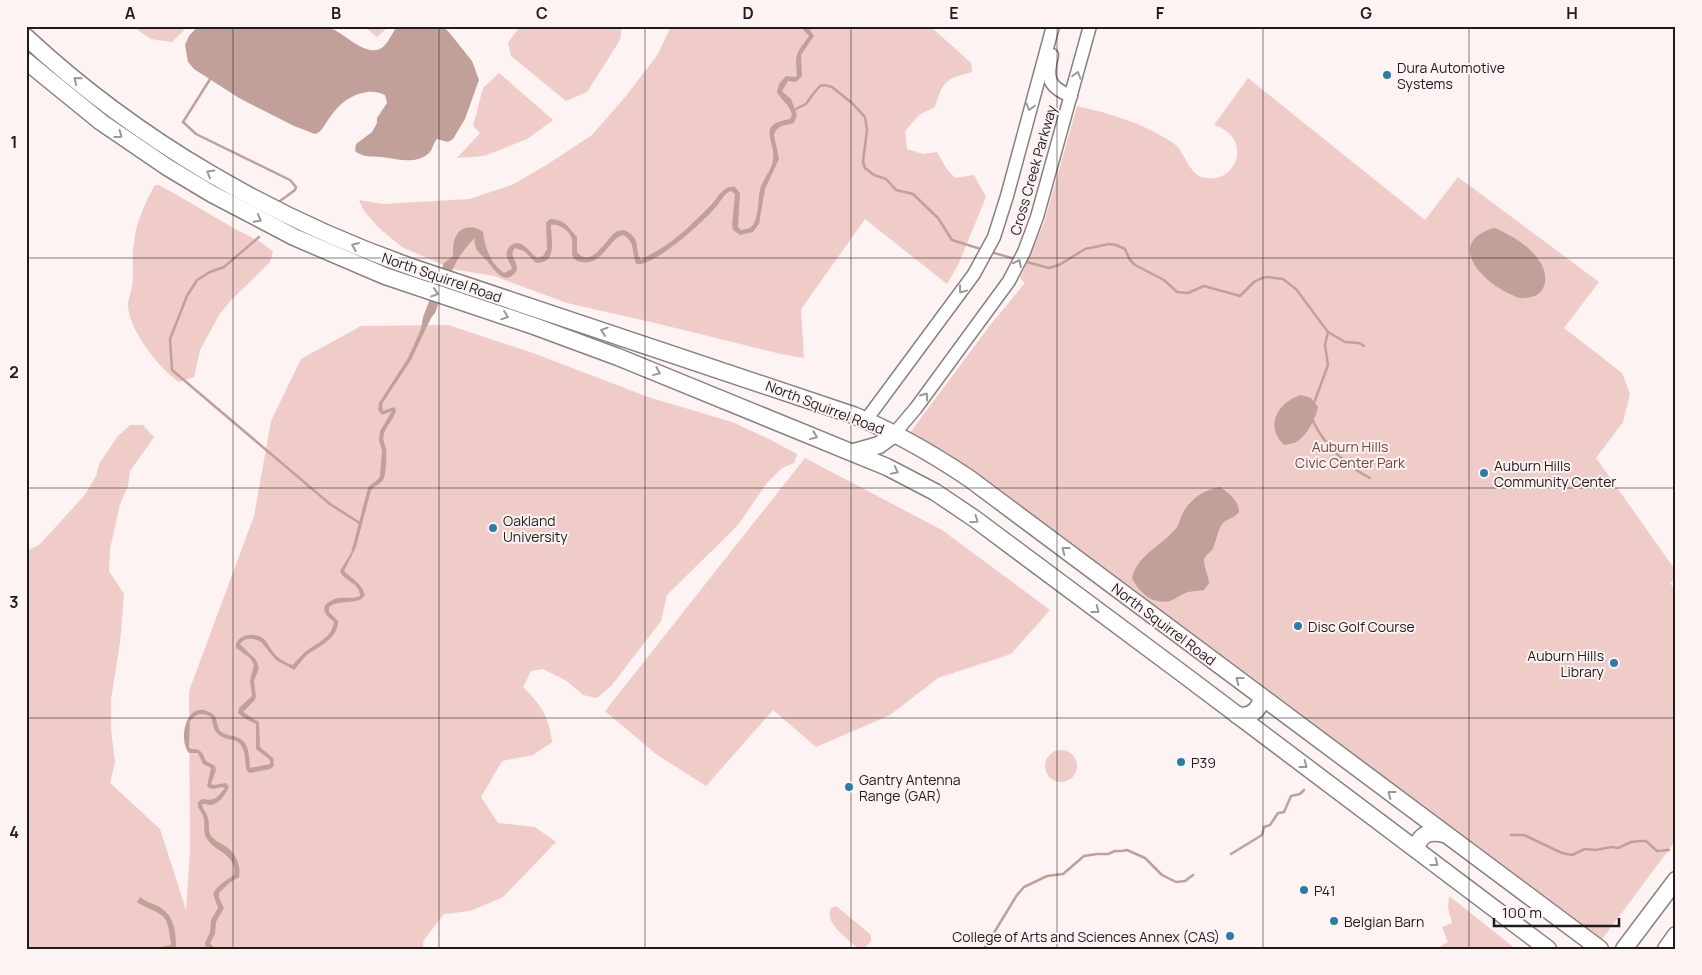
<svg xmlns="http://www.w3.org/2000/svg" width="1702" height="975" viewBox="0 0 1702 975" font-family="Manrope,sans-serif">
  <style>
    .green { fill: #efccc7 }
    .water { fill: #c2a09a }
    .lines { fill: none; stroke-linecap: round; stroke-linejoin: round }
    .stream { stroke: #c2a09a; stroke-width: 2.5 }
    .minor-casing { stroke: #898180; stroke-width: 15 }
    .major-casing { stroke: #898180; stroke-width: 19 }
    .minor { stroke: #fff; stroke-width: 12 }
    .major { stroke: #fff; stroke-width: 16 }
    .oneway { stroke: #9a9898 }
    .grid { fill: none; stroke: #1e1b1b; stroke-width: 1; stroke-opacity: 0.55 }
    .poi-dot { fill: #287dac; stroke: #fcf3f2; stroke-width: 2 }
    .labels { text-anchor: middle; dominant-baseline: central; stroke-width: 4; stroke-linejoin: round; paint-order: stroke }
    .poi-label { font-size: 14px; fill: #1e1b1b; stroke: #fcf3f2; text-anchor: start }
    .street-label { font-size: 14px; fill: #1e1b1b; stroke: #fcf3f2 }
    .park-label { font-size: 14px; fill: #79453e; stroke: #fcf3f2 }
    .neatline { fill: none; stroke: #1e1b1b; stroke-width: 2 }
    .grid-label { font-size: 16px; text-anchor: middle; font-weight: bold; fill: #1e1b1b }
  </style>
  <rect width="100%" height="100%" fill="#fcf3f2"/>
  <g class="green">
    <polygon points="132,26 188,26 172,42 151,39"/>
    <polygon points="363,26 389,26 377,37"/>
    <polygon points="520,26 622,26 620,40 587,92 566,101 511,56 508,43"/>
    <path d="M671 26H930L971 63 972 72C945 79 943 81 935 107L919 115 905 131 907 149 923 154 937 152 946 168 955 178 974 175 986 197 958 265 947 284 865 219 801 309 804 358 781 354 655 323 567 303 494 276 452 269 402 247 379 228 364 211 359 200 383 204 469 199 512 185 548 164 592 135 626 96 658 54Z"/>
    <polygon points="499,73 553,120 527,139 484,156 457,158 480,133 473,126 483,88"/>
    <path d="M1248 78 1425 220 1458 177 1599 282 1564 328 1622 373 1630 394 1623 422 1596 458 1676 571V579L1670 583 1676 591V840L1600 942 909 434 991 324 1025 283 1020 278 1044 223 1077 106C1111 114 1144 123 1173 143 1187 153 1187 175 1206 178 1239 183 1252 136 1214 125Z"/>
    <path d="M155 185H159C183 198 206 212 230 226 245 235 261 240 273 252L270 262 231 300 219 315 200 350 194 377 179 382C160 370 127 328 128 304 129 295 133 287 133 277 133 266 132 254 134 243 136 222 145 203 155 185Z"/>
    <path d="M448 325 533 353 648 397 732 422 771 440 797 454 794 463 782 468 767 483 738 525 667 595 661 621 611 686 597 698 583 695 567 681 543 669 531 671 523 687C541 705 549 716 552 742L533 755 502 761 481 797 498 823 535 827 556 842 503 897 470 911 444 914 423 941V949H26V551L39 545 84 496 96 476 99 464 117 437 130 425H143L154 437 130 471 128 486 120 504 110 549 109 571 124 594 120 642 111 700V730L115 762 110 783 160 829 186 910 190 849 189 691 254 516 271 421 301 359 361 326Z"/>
    <polygon points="805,458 942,530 1050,610 1011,654 938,678 890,715 816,747 773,710 706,786 656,754 605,711"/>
    <circle cx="1061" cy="766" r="16"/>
    <polygon points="1449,896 1516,949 1436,949 1448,942 1442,927 1452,923 1448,908"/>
    <path d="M836 906 871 935V941L865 948 859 949 856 947C846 937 824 923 831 908Z"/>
  </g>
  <g class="water">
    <path d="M198 26H324C328 28 334 29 338 32 350 39 371 59 384 46 390 40 392 32 398 26H441L448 31 472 61 479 80 476 88 465 119 453 139 448 142 437 139C433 143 433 149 429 153 416 165 397 159 382 157 372 156 364 158 355 151L356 144 372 132 377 123V118L387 103 385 95C376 91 371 91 362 93 344 98 336 108 326 123 322 129 321 132 315 134L294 126 239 98 194 69 188 62 185 45 189 36Z"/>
    <path d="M800 26H807L814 36 801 55 802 76 796 82 788 81 782 91 791 99 797 115 794 123 781 126 776 130 774 135 779 159 765 189 759 224 753 232 740 235 733 230 732 225 735 194 731 191C723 194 721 202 715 208 703 222 654 267 636 264 632 253 635 241 623 235 609 238 603 266 581 262 567 259 574 248 572 239 570 231 559 223 551 225 551 240 558 263 536 263L524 251 515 248C507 257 522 264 515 273 504 286 494 269 487 261 481 254 473 250 475 238 454 257 445 287 435 313L431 318 411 360 382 404 383 411 394 407 396 410C394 420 386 425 384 434 382 440 385 444 386 449 387 455 386 476 383 480 380 485 375 485 371 490L356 547 344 571C352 579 361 582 365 595 359 606 342 598 329 607V612L338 621C338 639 319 646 307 655 302 659 299 665 294 670L276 660 261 642C254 638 245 637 240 644L256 660 259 668 254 681 256 697 254 701 243 712 259 722 260 747 273 758 274 766 270 769 250 773 247 771C244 761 247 753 240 744 236 738 223 741 216 732 213 728 213 722 211 717 203 712 196 713 190 721L189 747 191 749C202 749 202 752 206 761L215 766 216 770 211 784 214 785 226 783 229 787C226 794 218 805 210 805 207 804 205 804 202 804 202 809 207 812 208 818 210 824 207 832 212 837 216 842 224 844 229 849 237 856 241 867 239 877L229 883 219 893V898L224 908 216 922 215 934 210 943 215 949H206L205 943 210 932 211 920 218 908 213 894C218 884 226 881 234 875 238 855 215 852 207 839 202 832 206 823 203 816 201 810 197 809 198 802L202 799C215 801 216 799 225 788L222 787C216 788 212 791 207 786L211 768 203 764 198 753H189C179 742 184 707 204 710 208 711 212 713 215 716 217 720 217 726 220 731 226 736 232 735 239 738 250 743 249 759 250 768L270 764V760L256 749V724L244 718 238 713 239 708 252 696 250 680 254 665 250 658 236 648V644C240 634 255 632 264 639 269 644 272 653 279 658 283 661 288 664 293 665 296 661 300 657 304 653 315 643 331 640 334 622 329 617 321 613 326 604 340 593 348 601 360 596 360 582 344 582 340 571L351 553 368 488C371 483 378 481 380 476L382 451 379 440 380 431 392 411 382 415 378 410 379 403 408 358 421 329 423 317 444 263 453 256C453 249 453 242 456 236 462 225 475 225 483 232 485 248 490 263 504 273L512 269C511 264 508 262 507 257 506 253 507 249 510 246 521 236 530 253 537 258L543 256 547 249 546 223 550 219C566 220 567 226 577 237V252C592 270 606 238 616 232 618 231 621 230 624 230 643 239 633 248 641 260 649 255 657 251 665 246 681 235 695 221 709 207 718 199 722 185 735 187L740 193 738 227 741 230C747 229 751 229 754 223 759 213 758 199 760 189 763 179 772 170 773 160 776 140 755 125 790 119L792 115C790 104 781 101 777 92L779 84 786 76 795 77 797 75C795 53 796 54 809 36Z"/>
    <path d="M1494 228C1514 235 1553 260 1544 286 1541 295 1532 298 1523 298 1518 299 1513 295 1508 293 1480 280 1446 242 1494 228Z"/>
    <path d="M1301 395 1311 398 1318 407C1316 418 1306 437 1296 442 1293 444 1287 444 1284 445 1264 426 1278 402 1301 395Z"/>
    <path d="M1220 487C1229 493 1239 501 1239 512 1235 518 1228 518 1223 523 1217 530 1217 540 1213 548 1211 553 1204 555 1204 560 1203 565 1209 577 1209 583L1204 590C1199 591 1193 591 1188 592 1181 594 1176 599 1170 601 1152 605 1139 592 1132 578 1138 553 1163 546 1177 527 1180 523 1180 517 1183 513 1185 508 1191 502 1195 498 1202 492 1211 489 1220 487Z"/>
    <path d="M140 897C145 901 151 903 158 906 174 915 176 930 176 947L174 949H151L171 945C167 911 166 918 138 903L137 902Z"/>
  </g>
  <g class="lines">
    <g class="stream">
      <polyline points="212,76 183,122 196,134 290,180 296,187 295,190 280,201"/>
      <polyline points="796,109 806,104 813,94 820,86 824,85 832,87 852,103 865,117 866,123 867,130 863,162 865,168 874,175 886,179 896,190 913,194 938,218 952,240 984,250"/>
      <polyline points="259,237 224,267 210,272 197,280 187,296 170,339 172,370 330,504 358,522"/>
      <polyline points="991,252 1015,259"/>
      <polyline points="1023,261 1049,268 1059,265 1085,249 1109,244 1116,245 1125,249 1130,260 1135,265 1164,280 1177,292 1188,293 1204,286 1240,296 1254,282 1262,278 1267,277 1283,279 1296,289 1328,332 1345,342 1359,343 1364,346"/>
      <polyline points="1314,403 1328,365 1325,345 1328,332"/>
      <path d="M1313 421C1324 445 1348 467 1370 478"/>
      <polyline points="1511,835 1524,835 1562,853 1572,855 1585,849 1596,850 1611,847 1618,848 1631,842 1639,841 1646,841 1657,851 1669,850"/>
      <polyline points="1231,854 1262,835 1264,827 1270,825 1278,813 1284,812 1291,796 1300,794 1304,790"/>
      <polyline points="984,949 1017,895 1024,887 1047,876 1063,874 1084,856 1097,854 1108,854 1115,851 1122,851 1127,850 1145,858 1162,875 1176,882 1185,881 1193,875"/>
    </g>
    <g class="minor-casing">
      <g id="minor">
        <path d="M1052 55C1046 78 1048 87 1071 96"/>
        <polyline points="866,420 974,274 994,237 1007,196 1053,26"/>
        <polyline points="894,434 916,408 1009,281 1024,252 1037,217 1090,26"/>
      </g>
    </g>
    <g class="major-casing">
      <g id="major">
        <path d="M26 37C138 141 273 219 417 269L853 415C895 432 933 454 970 479L1600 949"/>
        <polyline points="26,61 101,122 167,167 212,194 294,237 385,276 534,326 618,357 887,467 935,492 975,519 1183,674 1548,949"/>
        <polyline points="854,452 879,445 894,434"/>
        <path d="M1237 715C1250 718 1259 711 1262 698"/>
        <path d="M1416 849C1420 833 1430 831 1444 834"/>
        <polyline points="1624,949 1676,880"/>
        <polyline points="1666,949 1676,935"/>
      </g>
    </g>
    <use href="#minor" class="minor"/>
    <use href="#major" class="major"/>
  </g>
  <defs><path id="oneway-chevron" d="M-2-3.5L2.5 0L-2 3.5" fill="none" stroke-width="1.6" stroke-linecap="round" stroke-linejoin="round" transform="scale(1.25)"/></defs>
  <g class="oneway">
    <use href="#oneway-chevron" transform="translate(1077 75) rotate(-74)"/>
    <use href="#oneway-chevron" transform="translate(77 80) rotate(-141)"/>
    <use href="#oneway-chevron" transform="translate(1030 107) rotate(105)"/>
    <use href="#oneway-chevron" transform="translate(119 135) rotate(36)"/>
    <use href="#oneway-chevron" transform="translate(210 173) rotate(-149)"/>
    <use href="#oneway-chevron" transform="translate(258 219) rotate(28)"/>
    <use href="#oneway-chevron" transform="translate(355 246) rotate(-157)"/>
    <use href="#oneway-chevron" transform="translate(1018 263) rotate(-63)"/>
    <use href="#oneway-chevron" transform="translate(962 290) rotate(127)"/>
    <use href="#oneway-chevron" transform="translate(435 293) rotate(18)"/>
    <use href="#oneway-chevron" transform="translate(505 316) rotate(19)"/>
    <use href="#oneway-chevron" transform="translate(604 331) rotate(-162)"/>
    <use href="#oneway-chevron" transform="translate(657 372) rotate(22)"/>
    <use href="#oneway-chevron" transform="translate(925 396) rotate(-54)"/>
    <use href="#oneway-chevron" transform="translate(814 436) rotate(22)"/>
    <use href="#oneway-chevron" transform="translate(895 471) rotate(26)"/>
    <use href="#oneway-chevron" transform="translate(975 520) rotate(36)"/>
    <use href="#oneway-chevron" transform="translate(1065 550) rotate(-143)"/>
    <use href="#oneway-chevron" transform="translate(1096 610) rotate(37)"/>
    <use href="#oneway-chevron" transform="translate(1239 680) rotate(-143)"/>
    <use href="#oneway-chevron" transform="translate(1304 765) rotate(37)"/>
    <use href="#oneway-chevron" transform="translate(1391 794) rotate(-143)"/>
    <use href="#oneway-chevron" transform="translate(1435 863) rotate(37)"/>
  </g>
  <path class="grid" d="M233 26V949M439 26V949M645 26V949M851 26V949M1057 26V949M1263 26V949M1469 26V949M26 258H1676M26 488H1676M26 718H1676"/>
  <g class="poi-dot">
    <circle cx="1387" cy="75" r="5"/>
    <circle cx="1484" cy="473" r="5"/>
    <circle cx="493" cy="528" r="5"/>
    <circle cx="1298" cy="626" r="5"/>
    <circle cx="1614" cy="663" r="5"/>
    <circle cx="1181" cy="762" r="5"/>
    <circle cx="849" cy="787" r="5"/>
    <circle cx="1304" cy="890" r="5"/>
    <circle cx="1334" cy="921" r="5"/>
    <circle cx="1230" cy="936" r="5"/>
  </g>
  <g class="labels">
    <g class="poi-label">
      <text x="1397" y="67">Dura Automotive<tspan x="1397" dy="16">Systems</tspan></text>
      <text x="1494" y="465">Auburn Hills<tspan x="1494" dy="16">Community Center</tspan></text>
      <text x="503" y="520">Oakland<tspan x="503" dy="16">University</tspan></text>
      <text x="1308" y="626">Disc Golf Course</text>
      <text x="1604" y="655" text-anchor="end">Auburn Hills<tspan x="1604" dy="16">Library</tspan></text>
      <text x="1191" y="762">P39</text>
      <text x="859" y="779">Gantry Antenna<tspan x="859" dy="16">Range (GAR)</tspan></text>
      <text x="1314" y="890">P41</text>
      <text x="1344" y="921">Belgian Barn</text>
      <text x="1220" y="936" text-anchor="end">College of Arts and Sciences Annex (CAS)</text>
    </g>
    <g class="street-label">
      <text transform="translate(1033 170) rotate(-74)">Cross Creek Parkway</text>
      <text transform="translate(442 277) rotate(19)">North Squirrel Road</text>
      <text transform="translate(825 407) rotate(21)">North Squirrel Road</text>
      <text transform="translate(1164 624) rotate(37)">North Squirrel Road</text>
    </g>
    <g class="park-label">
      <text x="1350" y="446">Auburn Hills<tspan x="1350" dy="16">Civic Center Park</tspan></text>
    </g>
  </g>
  <rect width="1702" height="975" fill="none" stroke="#fcf3f2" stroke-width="55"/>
  <path d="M1494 918v8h125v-8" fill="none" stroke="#1e1b1b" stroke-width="2.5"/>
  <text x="1502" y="918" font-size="15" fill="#1e1b1b" stroke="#fcf3f2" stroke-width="4" paint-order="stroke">100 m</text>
  <rect x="28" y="28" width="1646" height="920" class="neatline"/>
  <g class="grid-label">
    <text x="130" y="19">A</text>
    <text x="336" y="19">B</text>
    <text x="542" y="19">C</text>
    <text x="748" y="19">D</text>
    <text x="954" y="19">E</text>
    <text x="1160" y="19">F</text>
    <text x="1366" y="19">G</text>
    <text x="1572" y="19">H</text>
    <text x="14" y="148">1</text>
    <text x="14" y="378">2</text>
    <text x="14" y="608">3</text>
    <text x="14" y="838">4</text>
  </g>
</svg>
